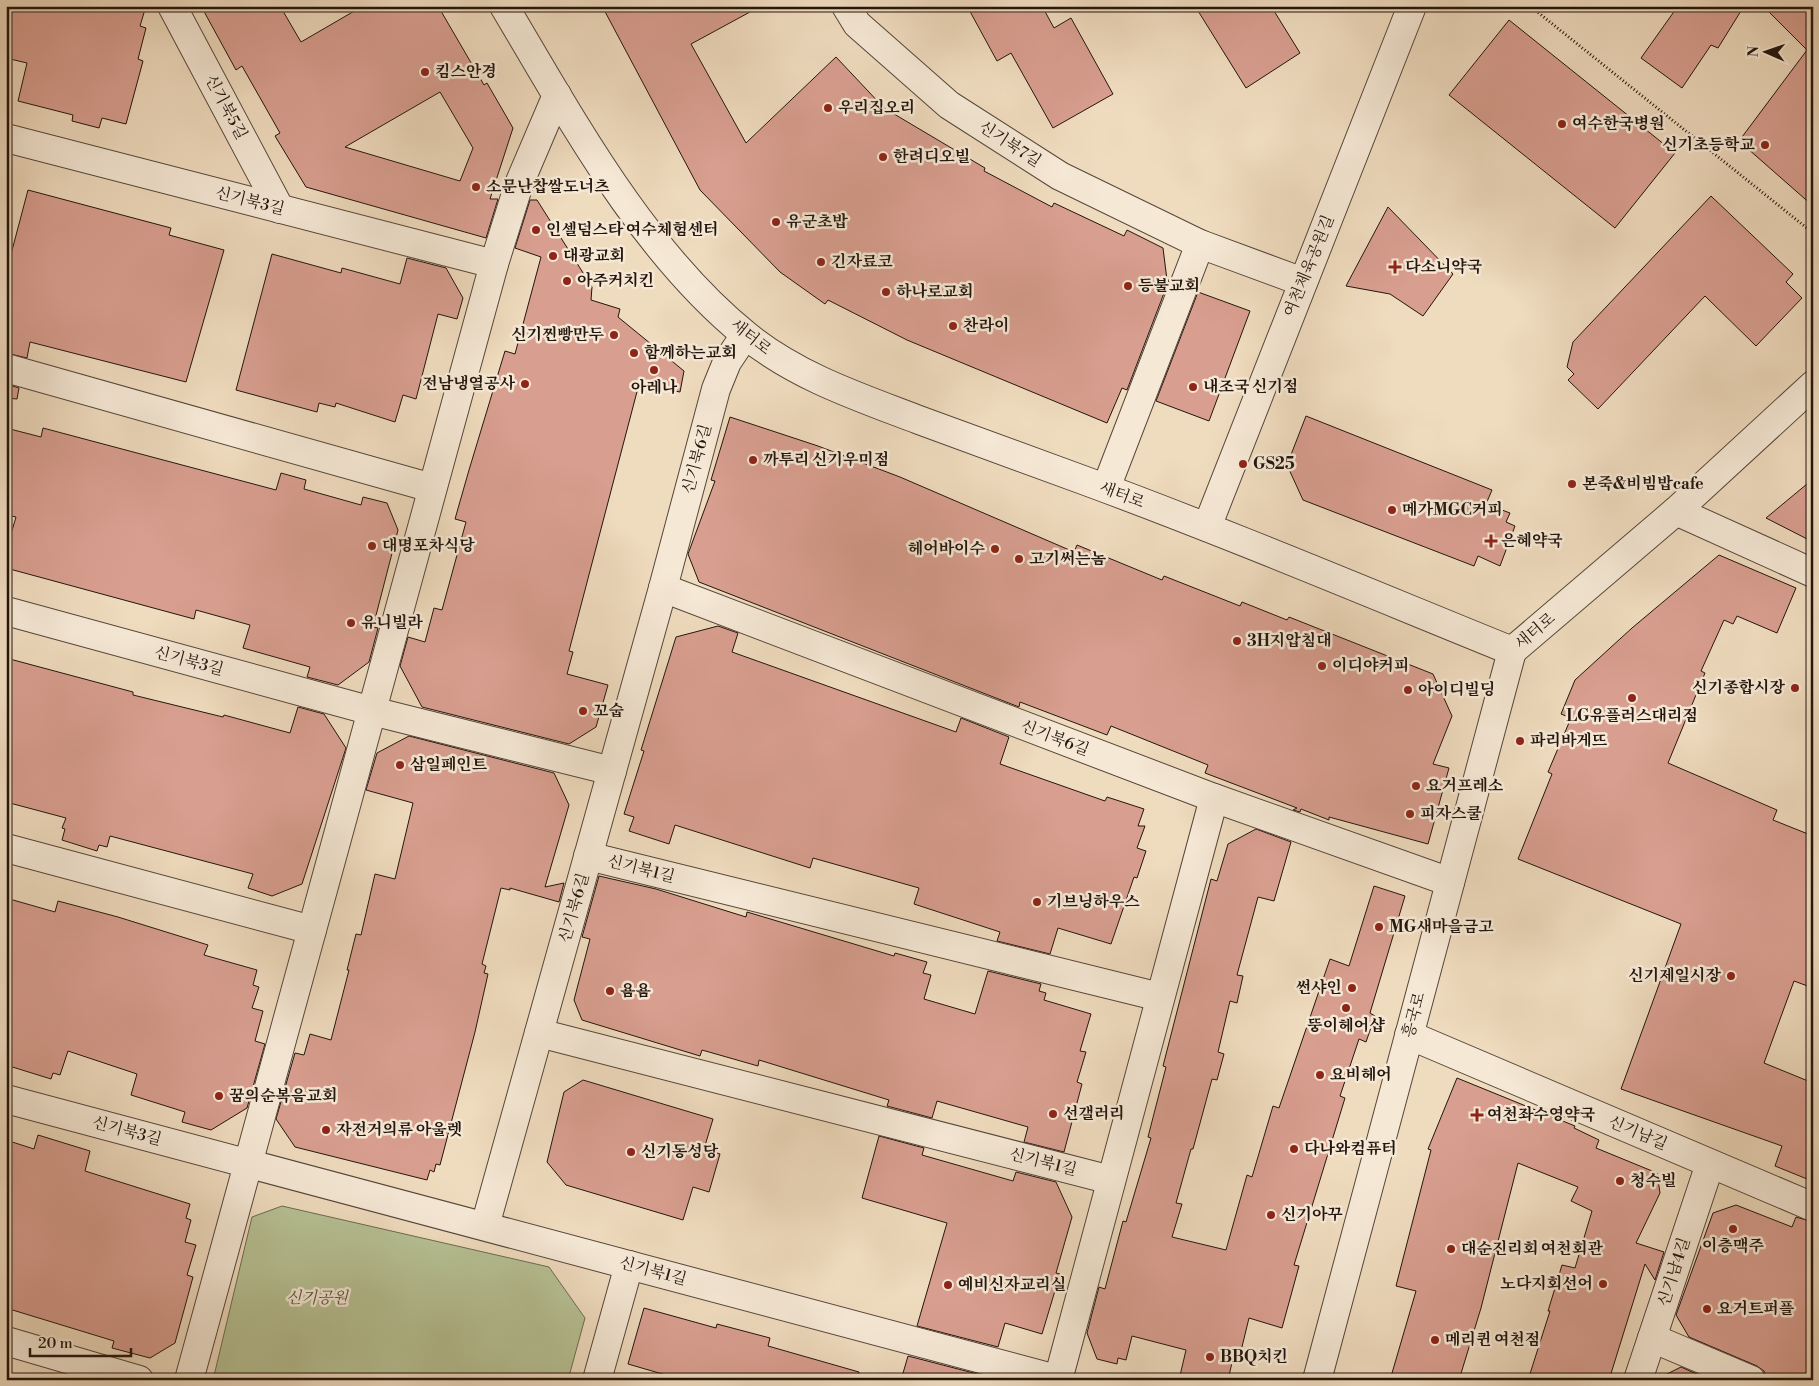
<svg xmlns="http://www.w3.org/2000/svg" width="1819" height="1386" viewBox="0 0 1819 1386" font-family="'Libre Bodoni','Noto Serif KR',serif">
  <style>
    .green { fill: #b6c194; stroke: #6c6b51 }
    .building { fill: #d89e8f; stroke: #23150e; fill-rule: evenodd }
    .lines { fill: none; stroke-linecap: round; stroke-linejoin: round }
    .minor-casing { stroke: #56463a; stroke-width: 30 }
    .tertiary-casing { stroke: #56463a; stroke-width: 30 }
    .path { stroke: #23150e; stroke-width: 3; stroke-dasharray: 1 2.5; stroke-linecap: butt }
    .minor { stroke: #f5e8d5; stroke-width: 28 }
    .tertiary { stroke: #f5e8d5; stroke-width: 28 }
    .poi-dot { fill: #8f2418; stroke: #f5e8d5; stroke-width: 2 }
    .labels { text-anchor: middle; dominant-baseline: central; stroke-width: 5; stroke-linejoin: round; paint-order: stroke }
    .poi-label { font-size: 16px; font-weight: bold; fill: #23150e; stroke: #f5e8d5; text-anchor: start }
    .street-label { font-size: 16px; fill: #23150e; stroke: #f5e8d5 }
    .park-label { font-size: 16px; font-style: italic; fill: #56513d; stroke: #f5e8d5 }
  </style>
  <rect width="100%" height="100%" fill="#efdbbe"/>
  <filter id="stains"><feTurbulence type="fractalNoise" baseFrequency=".004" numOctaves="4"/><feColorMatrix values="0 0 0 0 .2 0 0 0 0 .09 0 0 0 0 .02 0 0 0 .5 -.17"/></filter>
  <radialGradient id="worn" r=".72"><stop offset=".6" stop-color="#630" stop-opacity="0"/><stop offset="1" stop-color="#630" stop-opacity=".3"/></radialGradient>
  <polygon class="green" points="282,1206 549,1267 585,1318 568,1380 213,1380 252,1217"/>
  <g class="building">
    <polygon points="6,6 146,6 140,26 146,28 138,59 143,61 126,124 102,118 99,128 72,121 73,115 18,101 27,63 6,58"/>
    <path d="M201 6H280L301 42 363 6H438L484 85 487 83 513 128 490 199H498L486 238 306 187 275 136 280 133 242 66 236 70ZM440 92 473 148 460 181 345 147Z"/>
    <polygon points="602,6 761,6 691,44 746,143 836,57 884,108 985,168 984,171 1052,207 1054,203 1124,236 1127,230 1163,248 1167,280 1169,280 1127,390 1122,388 1107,423 907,340 828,300 825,304 780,272 700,190"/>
    <polygon points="967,6 1042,6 1054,28 1071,18 1113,94 1053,128 1011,53 997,61"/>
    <polygon points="1195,6 1271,6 1300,53 1246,88"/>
    <polygon points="1678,6 1744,6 1718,48 1711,45 1682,88 1641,58"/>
    <polygon points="1763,6 1813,6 1813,206 1739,141 1807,50"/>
    <polygon points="1509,20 1675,153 1615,228 1449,95"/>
    <polygon points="28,190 171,228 169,235 224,250 186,382 30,342 27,358 6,353 6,257 10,258"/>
    <polygon points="1711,196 1793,274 1786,282 1802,298 1756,346 1705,296 1598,409 1568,380 1574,374 1567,367 1573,342"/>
    <polygon points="530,200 537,200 592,287 591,300 620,309 618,317 684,371 680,392 639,384 569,651 573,652 567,674 608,685 596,727 569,744 422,707 400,666 408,637 425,642 434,608 442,610 466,522 455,519 469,470 505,351 515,354 541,257 515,248"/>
    <polygon points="1388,207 1453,274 1423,316 1390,294 1346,286"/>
    <polygon points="272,254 341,273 342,268 400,284 407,258 446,268 463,298 457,319 438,314 416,399 403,395 395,422 336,403 335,407 319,403 317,412 236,390"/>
    <polygon points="1198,292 1250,311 1209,421 1156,401"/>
    <polygon points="6,384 19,388 17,399 6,398"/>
    <polygon points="1306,416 1492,490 1486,504 1510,513 1506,522 1515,526 1500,566 1478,556 1474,566 1303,500 1287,465"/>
    <polygon points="730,417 818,446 900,477 1074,552 1077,545 1162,580 1164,576 1240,606 1242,602 1287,620 1289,617 1433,674 1452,716 1433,764 1449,768 1428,844 1329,817 1329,820 1301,809 1300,812 1293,810 1297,808 1205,773 1208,765 1111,726 1107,735 1020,702 1019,707 699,582 688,554 715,481 711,480"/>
    <polygon points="6,428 41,437 43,428 276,490 281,473 306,480 304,489 361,505 363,497 387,503 398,530 373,627 378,628 369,662 338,685 307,677 310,667 243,648 250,625 196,610 194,619 6,568 6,551 16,517 6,515"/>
    <polygon points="1813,479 1813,542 1766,518"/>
    <polygon points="1719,555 1796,588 1777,633 1737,616 1733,624 1724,620 1701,671 1705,673 1668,763 1777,810 1773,820 1813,836 1813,988 1794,981 1764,1063 1813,1083 1813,1190 1808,1188 1812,1181 1775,1166 1782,1146 1621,1089 1681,924 1518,859 1552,774 1548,772 1571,718 1561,714 1575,680 1632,628"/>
    <polygon points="718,626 738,633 732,652 956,732 961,718 1009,737 1000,764 1105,801 1107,797 1144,809 1138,826 1145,826 1137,848 1146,851 1137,878 1134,877 1111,944 1058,928 1050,954 997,941 1000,932 914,904 919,888 813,858 810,868 675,825 669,844 629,831 634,817 624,814 644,751 641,750 676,637"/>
    <polygon points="6,658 133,692 133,695 223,717 224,715 290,733 298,707 324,714 346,748 302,884 272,896 248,888 253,874 110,836 107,847 99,845 97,851 62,840 65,829 62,828 66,818 6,802"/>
    <polygon points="409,736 554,773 569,805 545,887 564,883 559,902 510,888 510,890 501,888 482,964 486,966 484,973 488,974 475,1032 440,1165 436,1164 434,1172 430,1170 427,1180 295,1147 276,1119 295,1053 304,1055 310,1034 331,1040 349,970 347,970 356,934 361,935 375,874 395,879 413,803 366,790 377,753"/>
    <polygon points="1256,829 1291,842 1274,901 1258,897 1237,975 1243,976 1237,1003 1230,1001 1218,1052 1224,1054 1217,1080 1212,1079 1193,1149 1191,1149 1176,1203 1182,1204 1172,1237 1226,1250 1247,1175 1252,1177 1273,1106 1279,1108 1330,959 1349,966 1374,886 1405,896 1370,1013 1375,1016 1366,1042 1359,1039 1340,1096 1345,1098 1294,1265 1299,1266 1282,1328 1249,1318 1240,1355 1234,1354 1228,1380 1179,1380 1186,1350 1132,1336 1126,1360 1118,1358 1117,1364 1097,1359 1087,1333 1099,1287 1105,1289 1123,1221 1126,1222 1151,1138 1148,1137 1166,1067 1163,1066 1211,879 1217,881 1228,844"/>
    <polygon points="599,876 656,889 746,917 747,912 894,956 895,953 927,962 923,973 931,975 924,999 975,1014 988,971 1041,984 1039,991 1046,993 1044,1000 1091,1014 1080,1051 1086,1052 1077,1082 1082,1084 1064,1152 1024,1142 1028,1127 937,1101 932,1118 887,1106 889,1100 759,1060 758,1066 702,1050 700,1056 582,1020 574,1000 590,939 582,937"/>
    <polygon points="6,898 55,912 58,901 118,917 208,945 204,955 257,970 253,985 259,987 252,1008 263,1011 255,1041 265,1044 247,1108 211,1130 182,1122 185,1112 131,1095 137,1074 68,1051 60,1075 53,1073 51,1079 6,1065"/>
    <polygon points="1457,1078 1575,1126 1574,1128 1599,1140 1596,1148 1657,1173 1660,1193 1636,1243 1664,1252 1655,1280 1645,1264 1609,1380 1528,1380 1550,1311 1548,1311 1562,1265 1575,1268 1592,1211 1571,1201 1578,1187 1518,1163 1481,1308 1459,1380 1390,1380 1416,1291 1396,1286 1431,1150 1428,1149"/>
    <polygon points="583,1080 713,1119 704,1149 720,1154 709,1192 693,1187 683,1220 566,1185 547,1162 564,1092"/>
    <polygon points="38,1135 90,1151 85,1171 190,1204 186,1218 191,1220 185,1242 196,1245 187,1275 193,1277 175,1343 150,1358 112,1348 114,1341 6,1308 6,1140 34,1149"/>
    <polygon points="879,1136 924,1148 922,1155 1013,1181 1016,1172 1056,1182 1072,1217 1056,1273 1060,1274 1042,1334 1005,1323 998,1347 917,1326 947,1223 862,1198"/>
    <polygon points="1736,1205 1792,1227 1796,1217 1813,1222 1813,1380 1766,1380 1764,1371 1757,1366 1689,1337 1676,1315 1713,1213"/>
    <polygon points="644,1308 716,1328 717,1324 770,1338 768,1346 859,1372 858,1380 683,1380 628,1364"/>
    <polygon points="908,1356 989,1377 988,1380 901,1380"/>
    <polygon points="1681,1367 1710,1380 1655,1380"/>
  </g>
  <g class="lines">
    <g class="minor-casing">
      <g id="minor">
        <polyline points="172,6 280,209"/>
        <polyline points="846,6 857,24 949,105 1060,176 1200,244 1303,282"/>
        <polyline points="6,138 494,264"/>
        <polyline points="6,368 432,488"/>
        <polyline points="1106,488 1200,244"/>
        <polyline points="1676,511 1813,573"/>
        <polyline points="1207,527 1412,6"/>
        <polyline points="663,588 1214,798 1450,882"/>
        <polyline points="6,611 372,711 612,771"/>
        <polyline points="6,848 312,930"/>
        <polyline points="588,856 1160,997"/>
        <polyline points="539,1033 1111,1180"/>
        <polyline points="1409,1035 1813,1207"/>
        <polyline points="6,1099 1060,1380"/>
        <polyline points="485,1226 663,588 716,389 727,362 745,335"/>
        <polyline points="1652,1338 1751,1380"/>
        <polyline points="6,1341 139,1380"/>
        <polyline points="189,1380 494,264 519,184 557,95"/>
        <polyline points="597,1380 629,1265"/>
        <polyline points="1058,1380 1214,798"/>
        <polyline points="1638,1380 1710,1164"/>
      </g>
    </g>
    <g class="tertiary-casing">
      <g id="tertiary">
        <path d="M504 6C572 120 642 251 747 336 798 377 859 397 919 420 974 440 1029 460 1083 480 1227 533 1369 593 1512 651L1676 511 1813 385"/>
        <polyline points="1317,1380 1512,651"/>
      </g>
    </g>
    <polyline class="path" points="1530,6 1813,233"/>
    <use href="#minor" class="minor"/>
    <use href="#tertiary" class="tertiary"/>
  </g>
  <g class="poi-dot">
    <circle cx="425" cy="72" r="5"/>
    <circle cx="828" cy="108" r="5"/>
    <circle cx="1562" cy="124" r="5"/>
    <circle cx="1765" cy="145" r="5"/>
    <circle cx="883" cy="157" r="5"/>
    <circle cx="476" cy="187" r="5"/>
    <circle cx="776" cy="222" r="5"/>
    <circle cx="536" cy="230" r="5"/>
    <circle cx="553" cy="256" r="5"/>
    <circle cx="821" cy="262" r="5"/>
    <path d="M1392.5 259.5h5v5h5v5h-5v5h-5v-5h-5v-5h5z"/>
    <circle cx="567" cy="281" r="5"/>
    <circle cx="1128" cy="286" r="5"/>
    <circle cx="886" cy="292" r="5"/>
    <circle cx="953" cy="326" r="5"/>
    <circle cx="614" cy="335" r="5"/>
    <circle cx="634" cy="353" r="5"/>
    <circle cx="654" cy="370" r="5"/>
    <circle cx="525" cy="384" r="5"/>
    <circle cx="1193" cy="387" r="5"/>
    <circle cx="753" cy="460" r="5"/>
    <circle cx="1243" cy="464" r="5"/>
    <circle cx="1572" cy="484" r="5"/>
    <circle cx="1392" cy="510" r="5"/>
    <path d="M1488.5 533.5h5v5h5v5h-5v5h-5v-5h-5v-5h5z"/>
    <circle cx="372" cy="546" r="5"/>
    <circle cx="995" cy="549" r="5"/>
    <circle cx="1019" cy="559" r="5"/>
    <circle cx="351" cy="623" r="5"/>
    <circle cx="1237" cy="641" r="5"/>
    <circle cx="1322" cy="666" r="5"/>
    <circle cx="1795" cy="688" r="5"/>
    <circle cx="1408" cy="690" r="5"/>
    <circle cx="1632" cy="698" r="5"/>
    <circle cx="583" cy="711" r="5"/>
    <circle cx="1520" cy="741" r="5"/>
    <circle cx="400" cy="765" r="5"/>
    <circle cx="1416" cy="786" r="5"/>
    <circle cx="1410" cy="814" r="5"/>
    <circle cx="1037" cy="902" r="5"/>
    <circle cx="1379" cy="927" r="5"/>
    <circle cx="1731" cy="976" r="5"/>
    <circle cx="1352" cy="988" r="5"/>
    <circle cx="610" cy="991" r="5"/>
    <circle cx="1346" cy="1008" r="5"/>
    <circle cx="1320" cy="1075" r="5"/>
    <circle cx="219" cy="1096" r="5"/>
    <circle cx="1053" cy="1114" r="5"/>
    <path d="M1474.5 1107.5h5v5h5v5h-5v5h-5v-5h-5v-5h5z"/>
    <circle cx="326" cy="1130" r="5"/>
    <circle cx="1294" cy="1149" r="5"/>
    <circle cx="631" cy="1152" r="5"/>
    <circle cx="1620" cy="1181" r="5"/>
    <circle cx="1271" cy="1215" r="5"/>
    <circle cx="1733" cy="1229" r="5"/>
    <circle cx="1451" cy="1249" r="5"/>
    <circle cx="1603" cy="1284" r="5"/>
    <circle cx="948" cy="1285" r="5"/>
    <circle cx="1707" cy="1309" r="5"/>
    <circle cx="1435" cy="1340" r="5"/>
    <circle cx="1210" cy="1357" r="5"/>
  </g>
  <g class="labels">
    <g class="poi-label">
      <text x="435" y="72">킴스안경</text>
      <text x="838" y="108">우리집오리</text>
      <text x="1572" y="124">여수한국병원</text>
      <text x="1755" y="145" text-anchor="end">신기초등학교</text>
      <text x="893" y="157">한려디오빌</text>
      <text x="486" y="187">소문난찹쌀도너츠</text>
      <text x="786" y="222">유군초밥</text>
      <text x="546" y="230">인셀덤스타 여수체험센터</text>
      <text x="563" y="256">대광교회</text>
      <text x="831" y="262">긴자료코</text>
      <text x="1405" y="267">다소니약국</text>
      <text x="577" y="281">아주커치킨</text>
      <text x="1138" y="286">등불교회</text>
      <text x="896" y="292">하나로교회</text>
      <text x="963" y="326">찬라이</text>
      <text x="604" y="335" text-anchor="end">신기찐빵만두</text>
      <text x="644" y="353">함께하는교회</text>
      <text x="515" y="384" text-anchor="end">전남냉열공사</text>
      <text x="1203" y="387">내조국 신기점</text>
      <text x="654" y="388" text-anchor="middle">아레나</text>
      <text x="763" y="460">까투리 신기우미점</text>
      <text x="1253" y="464">GS25</text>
      <text x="1582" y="484">본죽&amp;비빔밥cafe</text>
      <text x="1402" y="510">메가MGC커피</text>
      <text x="1501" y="541">은혜약국</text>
      <text x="382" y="546">대명포차식당</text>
      <text x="985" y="549" text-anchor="end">헤어바이수</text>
      <text x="1029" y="559">고기써는놈</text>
      <text x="361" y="623">유니빌라</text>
      <text x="1247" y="641">3H지압침대</text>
      <text x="1332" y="666">이디야커피</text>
      <text x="1785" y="688" text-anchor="end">신기종합시장</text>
      <text x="1418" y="690">아이디빌딩</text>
      <text x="593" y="711">꼬숩</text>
      <text x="1632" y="716" text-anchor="middle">LG유플러스대리점</text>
      <text x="1530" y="741">파리바게뜨</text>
      <text x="410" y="765">삼일페인트</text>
      <text x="1426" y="786">요거프레소</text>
      <text x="1420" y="814">피자스쿨</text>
      <text x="1047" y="902">기브닝하우스</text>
      <text x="1389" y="927">MG새마을금고</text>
      <text x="1721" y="976" text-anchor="end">신기제일시장</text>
      <text x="1342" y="988" text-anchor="end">썬샤인</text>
      <text x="620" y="991">욤욤</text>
      <text x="1346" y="1026" text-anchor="middle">뚱이헤어샵</text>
      <text x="1330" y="1075">요비헤어</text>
      <text x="229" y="1096">꿈의순복음교회</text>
      <text x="1063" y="1114">선갤러리</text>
      <text x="1487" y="1115">여천좌수영약국</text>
      <text x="336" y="1130">자전거의류 아울렛</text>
      <text x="1304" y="1149">다나와컴퓨터</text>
      <text x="641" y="1152">신기동성당</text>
      <text x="1630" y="1181">청수빌</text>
      <text x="1281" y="1215">신기아꾸</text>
      <text x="1733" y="1246" text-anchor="middle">이층맥주</text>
      <text x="1461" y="1249">대순진리회 여천회관</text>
      <text x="1593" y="1284" text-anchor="end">노다지회선어</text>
      <text x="958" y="1285">예비신자교리실</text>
      <text x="1717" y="1309">요거트퍼플</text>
      <text x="1445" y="1340">메리퀸 여천점</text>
      <text x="1220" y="1357">BBQ치킨</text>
    </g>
    <g class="street-label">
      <text transform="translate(226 107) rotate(62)">신기북5길</text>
      <text transform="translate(1010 144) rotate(33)">신기북7길</text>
      <text transform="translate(250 201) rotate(14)">신기북3길</text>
      <text transform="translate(1309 266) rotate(-68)">여천체육공원길</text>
      <text transform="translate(751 337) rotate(39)">새터로</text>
      <text transform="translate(697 459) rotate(-75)">신기북6길</text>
      <text transform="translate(1122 495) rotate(21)">새터로</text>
      <text transform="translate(1535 631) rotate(-40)">새터로</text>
      <text transform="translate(189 661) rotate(15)">신기북3길</text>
      <text transform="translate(1055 738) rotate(21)">신기북6길</text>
      <text transform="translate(641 869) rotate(14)">신기북1길</text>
      <text transform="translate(574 908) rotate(-74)">신기북6길</text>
      <text transform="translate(1414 1015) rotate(-75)">흥국로</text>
      <text transform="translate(127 1131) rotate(15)">신기북3길</text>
      <text transform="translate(1638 1133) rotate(23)">신기남길</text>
      <text transform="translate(1043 1162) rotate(14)">신기북1길</text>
      <text transform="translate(653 1271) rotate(15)">신기북1길</text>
      <text transform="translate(1674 1272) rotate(-72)">신기남4길</text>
    </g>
    <g class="park-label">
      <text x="317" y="1298">신기공원</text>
    </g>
  </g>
  <rect width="1819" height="1386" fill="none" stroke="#efdbbe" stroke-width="25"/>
  <rect x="8" y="8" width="1804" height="1371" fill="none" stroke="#23150e" stroke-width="2.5"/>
  <rect x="12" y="12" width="1794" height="1361" fill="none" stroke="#23150e"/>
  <g transform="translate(1766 52) rotate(272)" stroke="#f5e8d5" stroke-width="4" paint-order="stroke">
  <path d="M0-4L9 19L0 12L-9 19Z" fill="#23150e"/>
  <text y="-8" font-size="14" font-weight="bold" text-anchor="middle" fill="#23150e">N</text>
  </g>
  <path d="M30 1348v8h101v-8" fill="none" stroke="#23150e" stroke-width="2.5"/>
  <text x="38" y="1348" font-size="15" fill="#23150e" stroke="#f5e8d5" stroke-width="4" paint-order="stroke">20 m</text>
  <rect width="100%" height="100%" filter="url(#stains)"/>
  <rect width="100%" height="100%" fill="url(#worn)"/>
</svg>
